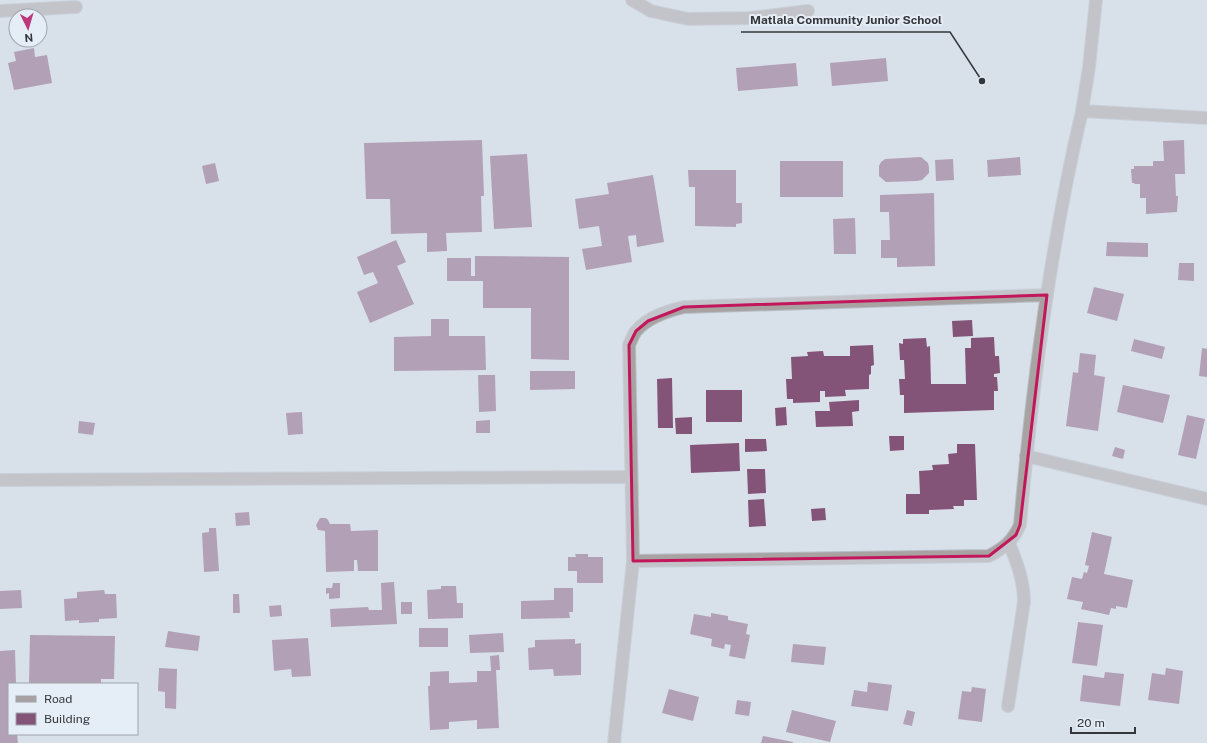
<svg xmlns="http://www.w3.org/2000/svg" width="1207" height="743" viewBox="0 0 1207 743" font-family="'Public Sans',sans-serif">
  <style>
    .building { fill: #835478 }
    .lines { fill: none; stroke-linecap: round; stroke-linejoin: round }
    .street-casing { stroke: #b7bec7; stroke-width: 14 }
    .street { stroke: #a9a2a3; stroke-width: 12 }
    .marked { fill: none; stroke: #c2185b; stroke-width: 3; stroke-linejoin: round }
    .leader { fill: none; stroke: #33373b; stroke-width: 1.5 }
    .callout-dot { fill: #33373b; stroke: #e5edf7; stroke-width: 1.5 }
    .callout-label { font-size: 12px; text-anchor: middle; font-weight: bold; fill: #33373b; stroke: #e5edf7; stroke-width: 4; stroke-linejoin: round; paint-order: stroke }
  </style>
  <rect width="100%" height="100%" fill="#d8e0ea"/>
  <g class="building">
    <polygon points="34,48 35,57 47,55 52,83 14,90 8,63 16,61 14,52"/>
    <polygon points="886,58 888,81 832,86 830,63"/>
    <polygon points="796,63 798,86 738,91 736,68"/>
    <polygon points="482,140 484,196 481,196 482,232 446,233 447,251 427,252 427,233 391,234 390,199 366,199 364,143"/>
    <polygon points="1184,140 1185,174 1175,174 1176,196 1178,196 1177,212 1146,214 1146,198 1140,198 1140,184 1134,184 1135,183 1132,183 1131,169 1134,169 1134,166 1153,166 1153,161 1164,161 1163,141"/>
    <polygon points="527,154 532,227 494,229 490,156"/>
    <polygon points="921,157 928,163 929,168 929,173 922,180 917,181 886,182 879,176 879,166 881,162 885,159"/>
    <polygon points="1020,157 1021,175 988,177 987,160"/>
    <polygon points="953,159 954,180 936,181 935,160"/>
    <rect x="780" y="161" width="63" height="36"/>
    <polygon points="215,163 219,181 206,184 202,166"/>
    <polygon points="688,170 736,170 736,203 742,203 742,223 736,224 736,227 695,226 695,187 689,187"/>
    <polygon points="653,175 664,242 637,247 636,235 628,236 632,262 586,270 582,249 602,246 599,226 579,229 575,199 609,194 607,183"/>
    <polygon points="934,193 935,266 897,267 897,258 881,258 881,240 890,240 889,212 880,212 880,195"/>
    <polygon points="855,218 856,254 834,254 833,219"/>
    <polygon points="396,240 406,262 397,266 414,304 370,323 357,292 378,283 373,272 364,275 357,257"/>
    <polygon points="1107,242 1148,243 1148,257 1106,256"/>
    <polygon points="475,256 569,257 569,360 531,359 531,308 483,308 483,281 447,281 447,258 471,258 471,276 475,276"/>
    <polygon points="1179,263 1194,263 1194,281 1178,280"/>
    <polygon points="1094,287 1124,294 1117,321 1087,313"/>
    <polygon points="431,319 449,319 449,336 485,336 486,370 394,371 394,337 431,336"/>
    <polygon points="972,320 973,336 953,337 952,321"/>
    <polygon points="994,337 995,356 999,356 1000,373 994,374 994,377 997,377 998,391 994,391 994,410 904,413 904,395 900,395 899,379 905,379 904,360 900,360 899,343 903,344 903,339 926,338 927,347 930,346 931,384 966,384 965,348 971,348 971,338"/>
    <polygon points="1134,339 1165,347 1162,359 1131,351"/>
    <polygon points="873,345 874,365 871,366 871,374 869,375 869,389 845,390 846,396 825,397 825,391 820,391 820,402 793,403 793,399 787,399 786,379 792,379 791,357 808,356 807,352 823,351 824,356 850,356 850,346"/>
    <polygon points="1202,348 1207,349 1207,377 1199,376"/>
    <polygon points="1080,353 1096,355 1094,375 1105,377 1098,431 1066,426 1073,372 1078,373"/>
    <polygon points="530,371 575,371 575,389 530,390"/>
    <polygon points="478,375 495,375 496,411 479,412"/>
    <polygon points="672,378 673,428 658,428 657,379"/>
    <polygon points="1123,385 1170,395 1163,423 1117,412"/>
    <rect x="706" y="390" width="36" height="32"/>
    <polygon points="859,400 859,411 852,412 853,426 816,427 815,411 830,411 829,402"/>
    <polygon points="786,407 787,425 776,426 775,408"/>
    <polygon points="302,412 303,434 288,435 286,413"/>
    <polygon points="1187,415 1205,419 1196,459 1178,455"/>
    <polygon points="692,417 692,434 676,434 675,418"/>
    <polygon points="490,420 490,433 476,433 476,421"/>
    <polygon points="79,421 95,423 93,435 78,433"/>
    <polygon points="889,436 904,436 904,450 890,451"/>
    <polygon points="745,439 766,439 767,451 745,452"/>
    <polygon points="739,443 740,471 691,473 690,445"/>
    <polygon points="957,444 975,444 977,500 964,500 964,506 953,506 954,509 929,510 929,514 906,514 906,494 920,494 919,471 933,470 932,465 949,464 948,454 957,453"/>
    <polygon points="1115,447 1125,450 1123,459 1112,456"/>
    <polygon points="747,469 765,469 766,493 748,494"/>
    <polygon points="764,499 766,526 749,527 748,500"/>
    <polygon points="825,508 826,520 812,521 811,509"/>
    <polygon points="249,512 250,525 236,526 235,513"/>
    <polygon points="320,518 326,518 328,520 330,524 350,524 351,531 378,530 378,571 358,571 357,560 354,560 354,571 326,572 325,531 318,530 316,525"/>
    <polygon points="209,528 216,528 219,571 204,572 202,533 209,532"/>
    <polygon points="1092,532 1112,537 1104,574 1133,580 1127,608 1116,606 1116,609 1111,608 1109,615 1081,609 1083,602 1067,599 1072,577 1082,579 1084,572 1087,573 1089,566 1085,565"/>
    <polygon points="575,554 588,554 588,557 603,557 603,583 577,583 577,571 568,571 568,557 576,557"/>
    <polygon points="394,582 397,624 331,627 330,609 368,607 369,610 382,610 381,583"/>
    <polygon points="333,583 340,583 340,598 329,599 329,593 326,594 326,588 332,588"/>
    <polygon points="441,586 456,586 457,603 463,603 463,618 428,619 427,590 441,589"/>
    <polygon points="554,588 573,588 573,612 569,612 570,618 521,619 521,601 554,600"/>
    <polygon points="21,590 22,608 0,609 0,591"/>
    <polygon points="104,590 105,594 116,594 117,618 99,619 99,622 79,623 79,620 65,621 64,599 77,598 77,592"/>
    <polygon points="233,594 239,594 240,613 233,613"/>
    <rect x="401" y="602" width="11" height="12"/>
    <polygon points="281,605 282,616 270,617 269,606"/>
    <polygon points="711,613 728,616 728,620 748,624 746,634 750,635 745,659 729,656 731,645 725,644 724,649 711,646 712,639 690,634 694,614 711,617"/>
    <polygon points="1078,622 1103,625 1097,666 1072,663"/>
    <rect x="419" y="628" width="29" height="19"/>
    <polygon points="168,631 200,636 198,651 165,647"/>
    <polygon points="503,633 504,652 470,653 469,635"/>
    <polygon points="30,635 115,636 114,679 101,679 101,684 29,684"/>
    <polygon points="308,638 311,676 292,677 291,669 274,671 272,640"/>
    <polygon points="575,639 575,644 581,643 581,675 554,676 553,669 529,670 528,648 535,647 535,640"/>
    <polygon points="793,644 826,647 824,665 791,662"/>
    <polygon points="15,650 16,684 9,684 9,734 17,734 18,743 0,743 0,651"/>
    <polygon points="499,655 500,670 496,670 499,728 477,729 477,720 449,722 449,729 430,730 428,686 430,686 430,672 449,671 449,683 477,682 477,671 491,671 490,656"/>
    <polygon points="159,668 177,669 176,709 165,708 165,692 158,691"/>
    <polygon points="1166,668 1183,671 1179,704 1148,700 1152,673 1165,675"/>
    <polygon points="1105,672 1124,674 1120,706 1080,701 1083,675 1104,678"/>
    <polygon points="868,682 892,685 888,711 851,706 854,690 867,692"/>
    <polygon points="972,687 986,689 982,722 958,719 962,691 971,692"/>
    <polygon points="669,689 699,697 693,721 662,713"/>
    <polygon points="737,700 751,702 749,716 735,714"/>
    <polygon points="792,710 836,721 830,742 786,732"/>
    <polygon points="907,710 915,712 912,726 903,724"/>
    <polygon points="763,736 793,742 793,743 761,743"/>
  </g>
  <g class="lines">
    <g class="street-casing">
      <g id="street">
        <polyline points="632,0 651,11 688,19 750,18 808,11"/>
        <polyline points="1096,0 1089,67 1082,111 1207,118"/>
        <polyline points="0,11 76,7"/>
        <polyline points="1026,456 1207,499"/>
        <polyline points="0,480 631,477"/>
        <path d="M633 561 989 556C1004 548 1013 541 1020 525 1032 386 1050 247 1082 111"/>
        <path d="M1008 706 1024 602C1024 581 1017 563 1009 543"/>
        <path d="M614 743 633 561 629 345C631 341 633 335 636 331 648 317 667 311 684 307L1047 295"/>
      </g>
    </g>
    <use href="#street" class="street"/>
  </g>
  <path d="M0 0H1207V743H0ZM1047 295 1020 525 1016 535 989 556 633 561 629 345 636 331 648 321 684 307Z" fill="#d8e0ea" fill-opacity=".55" fill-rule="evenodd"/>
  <path class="marked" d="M1047 295 1020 525 1016 535 989 556 633 561 629 345 636 331 648 321 684 307Z"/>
  <path class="leader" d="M982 81L950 32H741"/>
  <circle class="callout-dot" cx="982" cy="81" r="4"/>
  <g class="callout-label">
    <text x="846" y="24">Matlala Community Junior School</text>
  </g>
  <rect x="8" y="683" width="130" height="52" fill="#e5edf7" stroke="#9ea4ac"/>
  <rect x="16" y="696" width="20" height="6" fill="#a9a2a3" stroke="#9ea4ac"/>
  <text x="44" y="703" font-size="12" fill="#33373b">Road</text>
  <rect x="16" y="713" width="20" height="12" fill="#835478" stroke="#9ea4ac"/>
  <text x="44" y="723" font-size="12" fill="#33373b">Building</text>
  <g transform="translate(28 28) rotate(175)"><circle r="19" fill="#e5edf7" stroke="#9ea4ac"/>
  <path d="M0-3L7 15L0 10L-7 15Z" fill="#bc377b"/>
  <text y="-6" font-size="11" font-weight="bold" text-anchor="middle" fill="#33373b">N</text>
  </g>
  <path d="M1071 727v6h64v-6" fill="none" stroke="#33373b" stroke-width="2"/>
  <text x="1077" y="727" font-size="12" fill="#33373b" stroke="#e5edf7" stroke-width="3" paint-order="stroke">20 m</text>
</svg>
